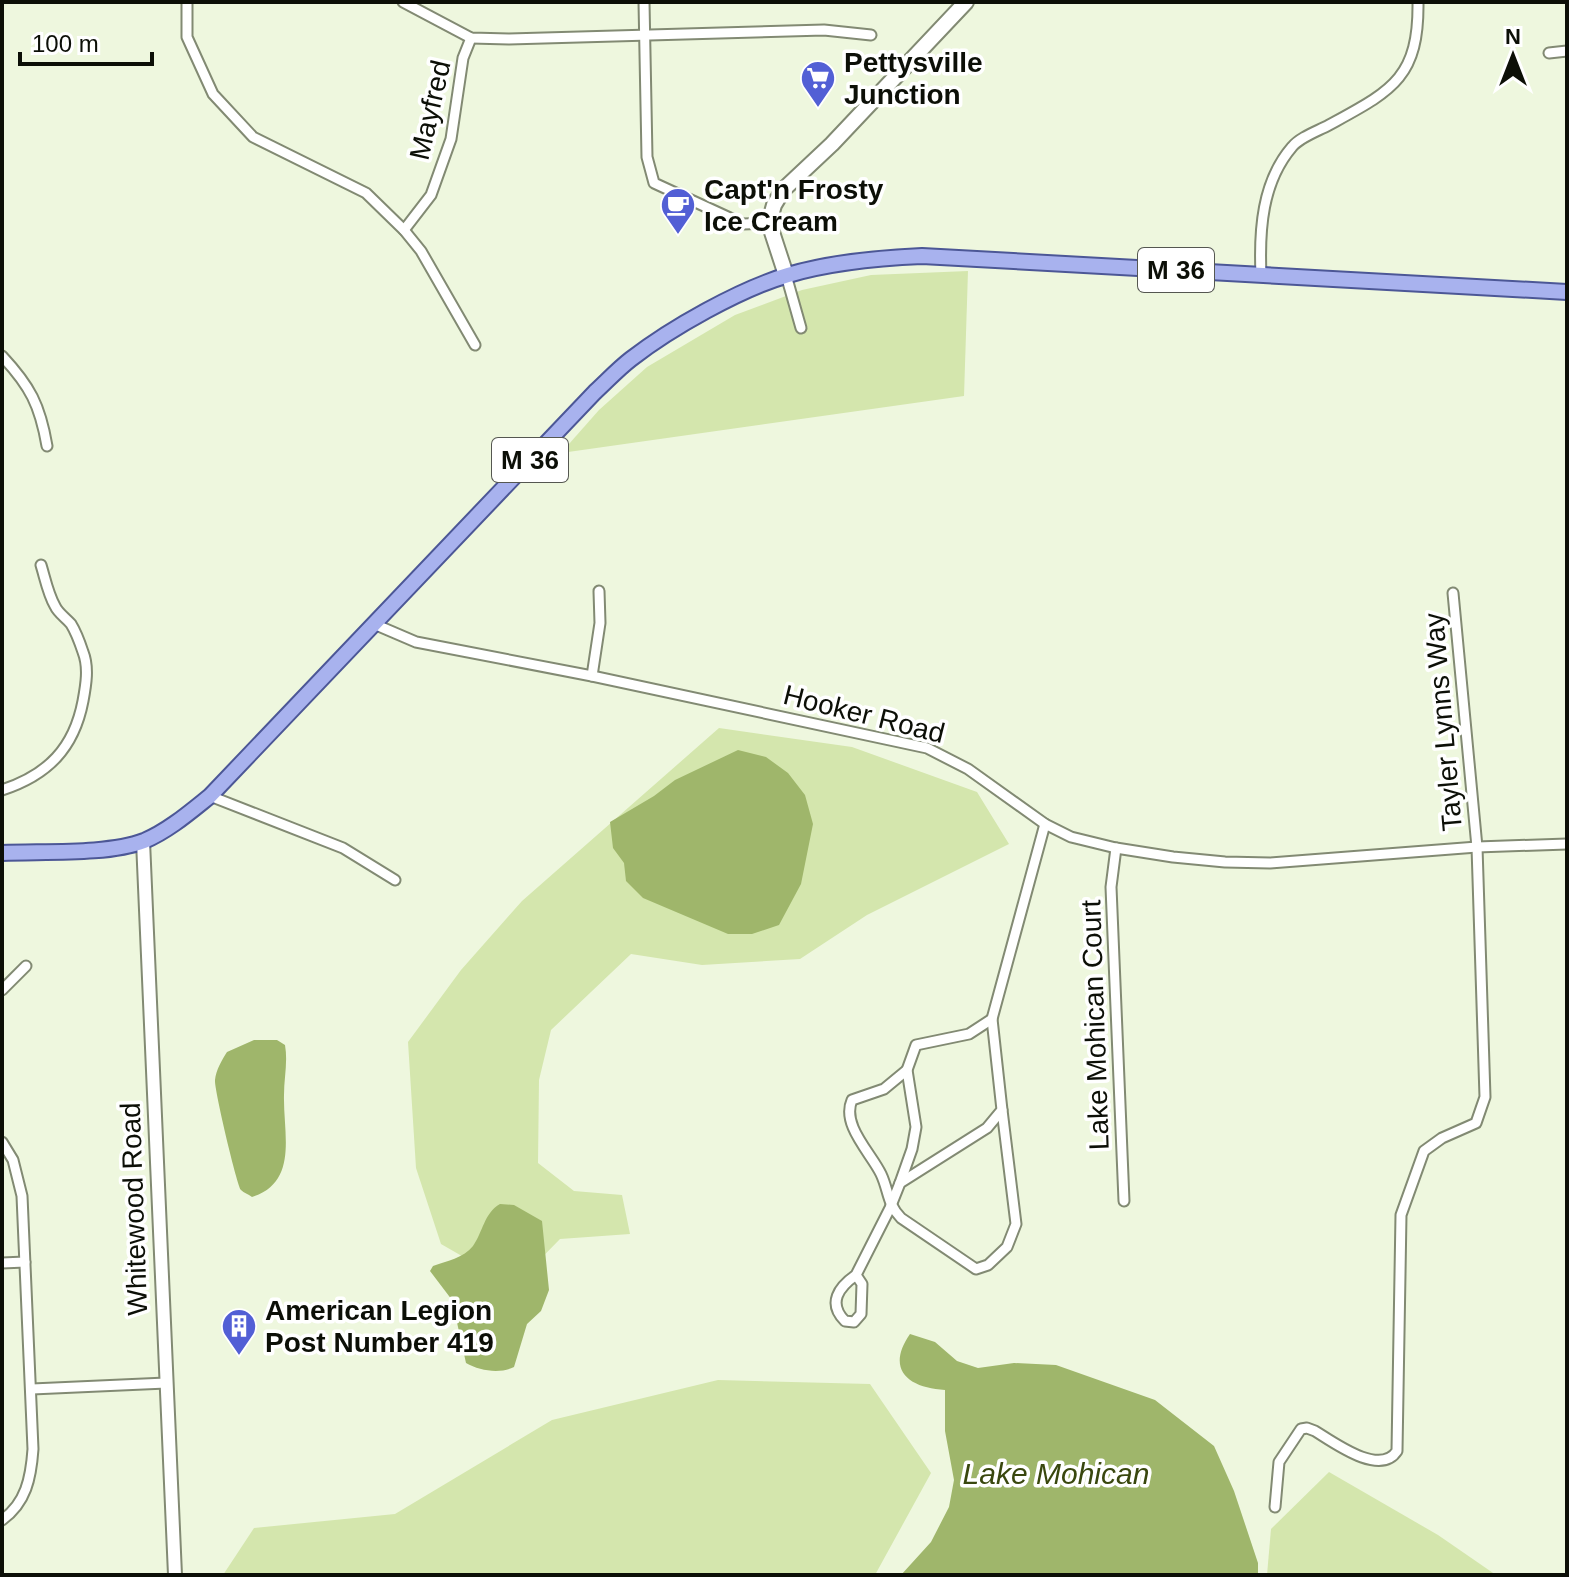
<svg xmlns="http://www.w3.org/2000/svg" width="1569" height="1577" viewBox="0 0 1569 1577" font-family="Helvetica,sans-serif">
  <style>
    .green { fill: #d4e6ad }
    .water { fill: #9fb66b }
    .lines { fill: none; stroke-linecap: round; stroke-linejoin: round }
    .minor-casing { stroke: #828a73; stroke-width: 13 }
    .tertiary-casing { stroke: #828a73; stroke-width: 16 }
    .secondary-casing { stroke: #828a73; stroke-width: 18 }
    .primary-casing { stroke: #4c5796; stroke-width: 18 }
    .minor { stroke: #fff; stroke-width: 9 }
    .tertiary { stroke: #fff; stroke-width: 12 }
    .secondary { stroke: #fff; stroke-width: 14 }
    .primary { stroke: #a8b2ee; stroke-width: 14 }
    .labels { text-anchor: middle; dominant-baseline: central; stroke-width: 7; stroke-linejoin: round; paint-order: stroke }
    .shield { fill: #fff; stroke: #555751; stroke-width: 2 }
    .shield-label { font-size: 26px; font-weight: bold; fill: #0c0f07 }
    .poi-label { font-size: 28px; font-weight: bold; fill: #0c0f07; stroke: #fff; text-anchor: start }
    .street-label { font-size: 28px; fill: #0c0f07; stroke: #fff }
    .water-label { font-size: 30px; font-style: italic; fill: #39470e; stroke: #fff }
  </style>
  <rect width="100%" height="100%" fill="#eef7de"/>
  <g class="green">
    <polygon points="968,271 964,396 561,453 599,410 647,367 735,315 802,290 871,275"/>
    <polygon points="719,728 852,747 977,792 1009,844 867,915 800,959 702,965 631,954 551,1030 539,1080 538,1163 574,1191 622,1195 630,1234 560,1239 514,1286 441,1244 416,1168 408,1042 461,970 522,901"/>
    <polygon points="718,1380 870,1384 931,1473 875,1575 223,1575 254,1528 395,1514 552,1420"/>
    <polygon points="1329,1472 1438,1535 1496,1575 1267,1575 1271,1529"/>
  </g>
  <g class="water">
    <polygon points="738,750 766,757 788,773 805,795 813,824 801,884 779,925 752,934 728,934 643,898 626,881 624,863 613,848 610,822 654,796 675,780"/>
    <path d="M254 1040H277L285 1045C288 1062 284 1078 284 1095 283 1133 299 1182 252 1197 248 1194 244 1193 241 1190 237 1185 214 1089 215 1080 216 1070 222 1060 227 1052Z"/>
    <path d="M500 1204 514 1205 542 1221 549 1290 541 1311 527 1324 514 1367C500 1374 480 1371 466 1363L452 1300 430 1271 433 1266C446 1261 464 1258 473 1246 483 1232 484 1213 500 1204Z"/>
    <path d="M910 1334 935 1342 957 1361 978 1368 1014 1363 1056 1365 1155 1400 1214 1446 1234 1491 1258 1563V1575H901L931 1542 949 1507 954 1480 945 1431V1390C909 1388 885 1370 910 1334Z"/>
  </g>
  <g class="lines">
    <g class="minor-casing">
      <g id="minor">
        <polyline points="187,2 187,37 213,94 253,137 366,193 404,230 421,251 475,345"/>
        <polyline points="403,2 471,38 509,39 824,30 871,35"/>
        <polyline points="644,2 647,157 654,183 743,224 769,223"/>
        <polyline points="1549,53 1567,51"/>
        <polyline points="404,230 431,195 451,139 463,58 471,38"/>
        <polyline points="786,275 801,328"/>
        <path d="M1261 275C1259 230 1262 182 1292 147 1300 137 1318 131 1329 125 1391 91 1419 79 1418 2"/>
        <path d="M2 356C30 386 40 405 47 446"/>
        <polyline points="374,624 416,642 592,676 927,748 968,769 1045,824 1071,837 1116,848 1173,857 1225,862 1270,863 1477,847 1567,844"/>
        <polyline points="592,676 600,623 599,591"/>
        <path d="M2 790C48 775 74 748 83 701 86 685 89 667 83 652 80 643 76 632 71 624 66 618 58 613 55 606 48 594 45 578 41 565"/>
        <polyline points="210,796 343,848 395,880"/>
        <polyline points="1116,848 1111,887 1124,1201"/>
        <polyline points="2,990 26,966"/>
        <path d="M907 1070 884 1089 852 1100C841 1125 871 1153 881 1174 889 1191 887 1204 901 1218L976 1269 988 1265 1007 1247 1016 1224 1002 1110"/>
        <path d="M2 1142 13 1160 22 1196 33 1449C31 1478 26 1503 2 1520"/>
        <polyline points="900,1183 912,1149 916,1127 907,1070 916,1045 969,1034 992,1019"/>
        <polyline points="2,1263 25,1262"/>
        <path d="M856 1275C839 1287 827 1303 845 1321L854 1322 861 1314 862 1284 856 1275 890 1208 900 1183 987 1128 1002 1110 992 1019 1045 824"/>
        <polyline points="32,1389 166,1383"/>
        <path d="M1275 1507 1279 1462 1301 1429 1307 1428 1315 1431C1333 1442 1380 1477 1397 1451L1401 1215 1424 1151 1442 1138 1476 1123 1485 1097 1477 847 1453 593"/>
      </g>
    </g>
    <g class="tertiary-casing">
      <polyline id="tertiary" points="143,841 175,1575"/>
    </g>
    <g class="secondary-casing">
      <polyline id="secondary" points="786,275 769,223 774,205 783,190 832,144 966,2"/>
    </g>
    <g class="primary-casing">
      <path id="primary" d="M2 853C42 851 108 855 144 841 168 831 190 812 210 796L595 392C607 381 618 369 631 359 671 328 740 289 788 275 831 262 877 258 922 256L1567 292"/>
    </g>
    <use href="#minor" class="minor"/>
    <use href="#tertiary" class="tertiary"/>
    <use href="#secondary" class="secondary"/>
    <use href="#primary" class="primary"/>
  </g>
  <defs>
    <g id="supermarket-pin" transform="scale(1.8)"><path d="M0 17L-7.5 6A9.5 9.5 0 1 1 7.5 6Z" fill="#525fd5" stroke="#fff"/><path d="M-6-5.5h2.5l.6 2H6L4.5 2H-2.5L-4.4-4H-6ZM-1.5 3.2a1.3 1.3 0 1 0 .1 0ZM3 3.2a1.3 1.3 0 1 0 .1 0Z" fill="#fff"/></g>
    <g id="cafe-pin" transform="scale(1.8)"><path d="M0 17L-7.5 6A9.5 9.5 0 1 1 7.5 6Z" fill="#525fd5" stroke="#fff"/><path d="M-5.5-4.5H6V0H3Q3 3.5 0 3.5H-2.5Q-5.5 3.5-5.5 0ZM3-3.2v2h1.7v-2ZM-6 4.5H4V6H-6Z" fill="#fff"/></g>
    <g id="building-pin" transform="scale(1.8)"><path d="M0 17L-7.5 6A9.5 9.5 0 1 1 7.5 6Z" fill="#525fd5" stroke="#fff"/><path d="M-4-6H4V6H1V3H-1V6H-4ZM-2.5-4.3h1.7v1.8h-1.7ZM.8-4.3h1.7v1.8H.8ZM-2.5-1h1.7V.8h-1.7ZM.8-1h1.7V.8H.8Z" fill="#fff"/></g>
  </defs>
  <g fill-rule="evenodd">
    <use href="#supermarket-pin" x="818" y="78"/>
    <use href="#cafe-pin" x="678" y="205"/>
    <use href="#building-pin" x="239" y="1326"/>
  </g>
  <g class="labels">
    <g class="shield">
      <rect x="1138" y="248" width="76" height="44" rx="6"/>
      <rect x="492" y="438" width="76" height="44" rx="6"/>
    </g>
    <g class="shield-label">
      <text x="1176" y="270">M 36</text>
      <text x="530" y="460">M 36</text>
    </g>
    <g class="poi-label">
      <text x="844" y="62">Pettysville<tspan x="844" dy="32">Junction</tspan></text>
      <text x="704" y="189">Capt'n Frosty<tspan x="704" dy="32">Ice Cream</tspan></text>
      <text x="265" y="1310">American Legion<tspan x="265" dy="32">Post Number 419</tspan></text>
    </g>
    <g class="street-label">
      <text transform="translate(430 110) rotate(-77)">Mayfred</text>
      <text transform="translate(864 714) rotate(14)">Hooker Road</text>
      <text transform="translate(1443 722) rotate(-95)">Tayler Lynns Way</text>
      <text transform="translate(1095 1025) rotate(-92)">Lake Mohican Court</text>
      <text transform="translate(134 1209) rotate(-92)">Whitewood Road</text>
    </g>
    <g class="water-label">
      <text x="1056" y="1473">Lake Mohican</text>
    </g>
  </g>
  <rect width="1569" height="1577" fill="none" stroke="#0c0f07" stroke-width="8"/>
  <g transform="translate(1513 56)" stroke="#ffffff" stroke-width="6" paint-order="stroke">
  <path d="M0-6L14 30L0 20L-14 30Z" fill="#0c0f07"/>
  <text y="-12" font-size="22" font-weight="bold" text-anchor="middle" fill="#0c0f07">N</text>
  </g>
  <path d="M20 52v12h132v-12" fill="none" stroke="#0c0f07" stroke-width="4"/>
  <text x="32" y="52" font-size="24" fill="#0c0f07" stroke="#ffffff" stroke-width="6" paint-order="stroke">100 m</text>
</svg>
